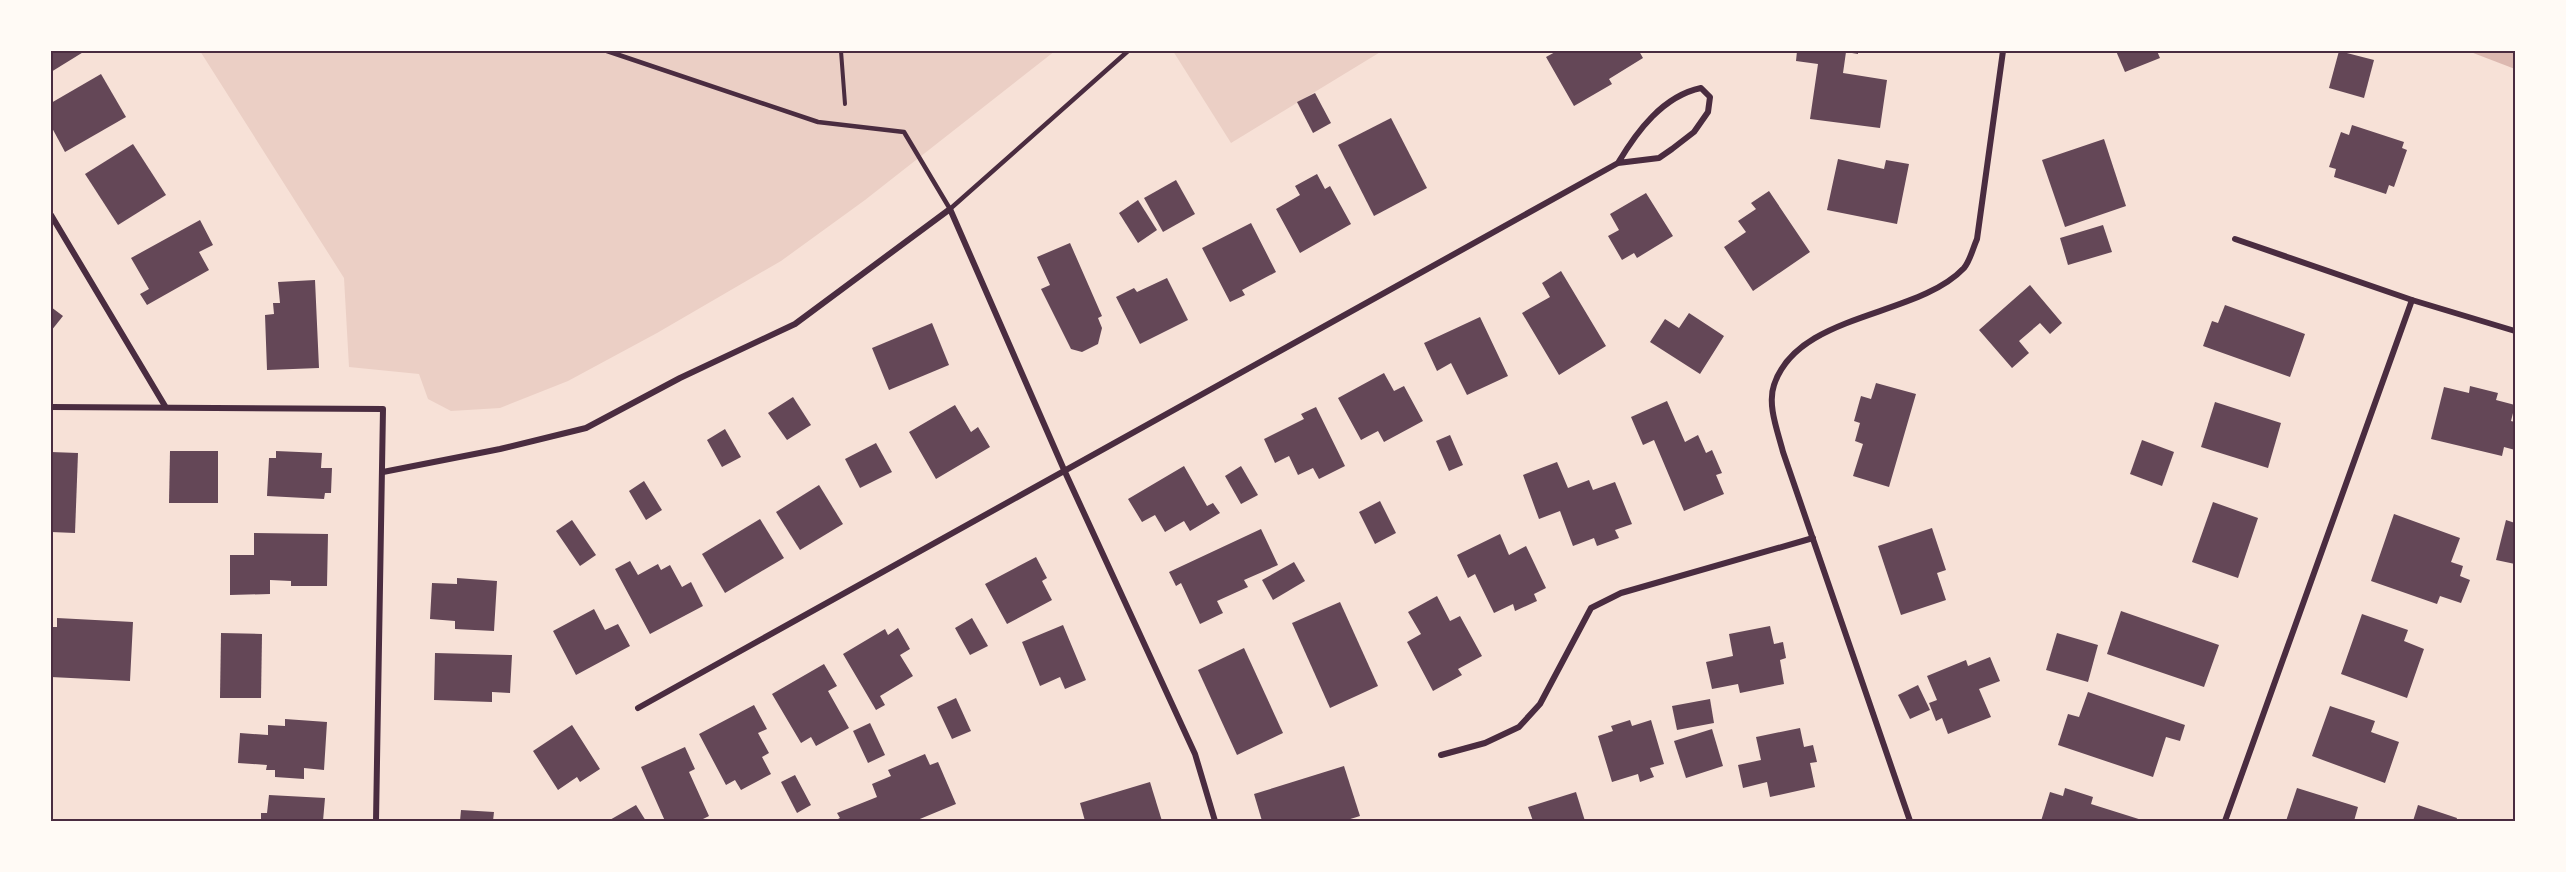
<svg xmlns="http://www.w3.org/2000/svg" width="2566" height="872" viewBox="0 0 2566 872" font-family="'Fira Sans Condensed',sans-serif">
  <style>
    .green { fill: #ebcfc5 }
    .water { fill: #dcb8b0 }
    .building { fill: #644757 }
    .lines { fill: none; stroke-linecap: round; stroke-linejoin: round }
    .path { stroke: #4a2c40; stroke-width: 4 }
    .service { stroke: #4a2c40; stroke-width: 4.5 }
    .minor { stroke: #4a2c40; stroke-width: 6 }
    .neatline { fill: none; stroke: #4a2c40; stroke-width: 2 }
  </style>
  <rect width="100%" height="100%" fill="#f7e1d7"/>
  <g class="green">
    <polygon points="200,51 1055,51 865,200 781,261 657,333 568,381 500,408 451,411 428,399 419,374 349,367 344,278"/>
    <polygon points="1173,51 1382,51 1231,143"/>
  </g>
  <polygon class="water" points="2468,51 2515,51 2515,69"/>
  <g class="building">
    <polygon points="51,51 85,51 51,72"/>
    <polygon points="1557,51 1639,51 1643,58 1609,79 1612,84 1574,106 1546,57"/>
    <polygon points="1797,51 1858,51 1858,54 1846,52 1843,73 1887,80 1880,128 1810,119 1818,64 1796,61"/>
    <polygon points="2116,51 2157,51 2160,58 2125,72"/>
    <polygon points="2339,51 2374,60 2364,98 2329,88"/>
    <polygon points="101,74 126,117 65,152 51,126 51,103"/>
    <polygon points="1315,93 1331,123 1313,133 1297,102"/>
    <polygon points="1391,118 1427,188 1374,216 1338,145"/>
    <polygon points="2352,125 2404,142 2402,148 2407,150 2394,187 2389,185 2386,194 2334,177 2336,169 2329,167 2341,132 2349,135"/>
    <polygon points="2104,139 2126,206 2065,227 2042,160"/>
    <polygon points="133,144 166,195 118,225 85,174"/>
    <polygon points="1838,159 1884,169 1886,160 1909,164 1897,224 1827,210"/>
    <polygon points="1317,174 1325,189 1330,186 1351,224 1300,253 1276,209 1300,195 1295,186"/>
    <polygon points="1176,180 1195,214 1163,232 1144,198"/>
    <polygon points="1769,191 1810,252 1753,291 1724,247 1746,232 1738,221 1756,209 1751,203"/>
    <polygon points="1646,193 1673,236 1637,258 1634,253 1622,260 1608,236 1619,230 1610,214"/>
    <polygon points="1138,200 1157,230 1138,243 1119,213"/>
    <polygon points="200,220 213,245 199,252 209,270 147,305 140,294 149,289 131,258"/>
    <polygon points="1251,223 1276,272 1242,290 1245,295 1230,302 1202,248"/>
    <polygon points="2103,225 2112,252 2068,265 2060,238"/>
    <polygon points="1070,243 1102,316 1098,318 1102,328 1098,344 1082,352 1071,349 1041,289 1050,285 1037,257"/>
    <polygon points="1561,271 1606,346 1559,375 1522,313 1550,297 1542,283"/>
    <polygon points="1167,278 1188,320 1140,344 1116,297 1134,288 1137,292"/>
    <polygon points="315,280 319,368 267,370 265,315 274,314 273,303 280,303 278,282"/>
    <polygon points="2030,285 2062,323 2050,334 2040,323 2019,341 2029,353 2012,368 1979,330"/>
    <polygon points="2225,305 2305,334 2290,377 2203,346 2212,321 2218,323"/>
    <polygon points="51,307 63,316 51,331"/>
    <polygon points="1689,313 1724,336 1700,374 1650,342 1665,319 1679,328"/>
    <polygon points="1480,317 1508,376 1467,395 1451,363 1437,371 1424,343"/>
    <polygon points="932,323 949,365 889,390 872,348"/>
    <polygon points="1384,373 1394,391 1404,386 1423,421 1384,442 1378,431 1361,440 1338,398"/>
    <polygon points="1876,383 1916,394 1889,487 1853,476 1863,444 1855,441 1860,423 1854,421 1861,396 1871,399"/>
    <polygon points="2470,386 2498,393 2496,400 2515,405 2511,421 2515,422 2515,450 2504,447 2502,456 2431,439 2444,387 2469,393"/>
    <polygon points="793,397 811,425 787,440 768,413"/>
    <polygon points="1667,401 1685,442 1698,435 1706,453 1712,450 1722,473 1716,475 1724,494 1684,511 1654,440 1643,445 1631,417"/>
    <polygon points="2215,402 2281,423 2268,468 2201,447"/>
    <polygon points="955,405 971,432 978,427 990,447 936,479 909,432"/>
    <polygon points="1316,407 1345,466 1319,479 1313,468 1298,475 1289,456 1275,463 1264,439 1304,419 1301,414"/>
    <polygon points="725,429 741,457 722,467 707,440"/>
    <polygon points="1450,435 1463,465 1449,471 1436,441"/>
    <polygon points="2142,440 2174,452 2162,486 2130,474"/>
    <polygon points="876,443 892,472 860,488 845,459"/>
    <polygon points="170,451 218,451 218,503 169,503"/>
    <polygon points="276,451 322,453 321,468 332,468 331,493 325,493 324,499 267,496 269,458 276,458"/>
    <polygon points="51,452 78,453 75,533 51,532"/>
    <polygon points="1557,462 1568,488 1589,480 1593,490 1615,482 1632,524 1615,530 1619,538 1597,546 1594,538 1573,546 1560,511 1539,519 1523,475"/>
    <polygon points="1184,466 1207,506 1213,503 1220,513 1190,531 1184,521 1165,532 1155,515 1142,522 1128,499"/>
    <polygon points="1241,466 1258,495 1241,504 1225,476"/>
    <polygon points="644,481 662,510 646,520 629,491"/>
    <polygon points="819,485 843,524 800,550 776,512"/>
    <polygon points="1380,501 1396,533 1375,544 1359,512"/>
    <polygon points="2213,502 2258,518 2238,578 2192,562"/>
    <polygon points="2394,514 2460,538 2451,562 2463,566 2460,576 2470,580 2461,603 2440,596 2437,604 2371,581"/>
    <polygon points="760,519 784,558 725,593 702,554"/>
    <polygon points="572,520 596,555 580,566 556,531"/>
    <polygon points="2506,520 2515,523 2515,564 2496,560"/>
    <polygon points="1932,528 1946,570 1937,573 1946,600 1901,615 1878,546"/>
    <polygon points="1261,529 1278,565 1244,580 1248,587 1217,601 1223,613 1200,624 1181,583 1176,586 1169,572"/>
    <polygon points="254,533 328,534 327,586 291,586 291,581 270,580 270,594 230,595 230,555 254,555"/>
    <polygon points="1500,534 1509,555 1526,546 1546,588 1534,594 1537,601 1515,611 1513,604 1494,613 1475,574 1468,578 1457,555"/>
    <polygon points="1036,557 1047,578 1042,581 1052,600 1007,624 985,584"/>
    <polygon points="630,561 638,575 658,564 661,570 670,565 682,587 691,582 703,606 650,634 615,569"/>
    <polygon points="1294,562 1305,581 1273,600 1262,580"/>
    <polygon points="457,578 497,581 494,631 455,629 455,621 430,619 432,583 457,584"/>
    <polygon points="1437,596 1450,621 1460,616 1482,656 1458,669 1462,675 1433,691 1407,642 1421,634 1408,612"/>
    <polygon points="1340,602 1378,686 1330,708 1292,623"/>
    <polygon points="594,609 605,630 618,624 630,646 576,675 553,631"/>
    <polygon points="2121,611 2219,645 2204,687 2107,654"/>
    <polygon points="2362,614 2408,630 2404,641 2424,649 2407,698 2341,674"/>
    <polygon points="57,618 133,622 130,681 51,677 51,627 57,627"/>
    <polygon points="972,618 988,646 970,655 955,628"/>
    <polygon points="1063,625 1086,680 1065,689 1060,677 1040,686 1022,642"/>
    <polygon points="1770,626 1774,644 1783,642 1786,658 1780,660 1784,684 1740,693 1738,684 1712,689 1706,662 1733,656 1729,634"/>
    <polygon points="898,628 910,649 900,655 913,676 880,696 885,705 876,710 843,654 885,629 888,635"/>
    <polygon points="221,633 262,634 261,698 220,698"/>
    <polygon points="2057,633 2098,645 2088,682 2046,670"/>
    <polygon points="1244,648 1283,733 1237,755 1198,670"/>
    <polygon points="435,653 512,655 510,693 492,692 492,702 434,700"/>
    <polygon points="1990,657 2000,681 1979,689 1991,717 1948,734 1942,718 1936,721 1929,703 1937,700 1927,676 1966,660 1968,666"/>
    <polygon points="824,664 837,686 828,691 849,728 816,746 811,737 801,743 772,694"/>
    <polygon points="1918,685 1930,710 1910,719 1898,695"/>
    <polygon points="2088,692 2185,725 2180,741 2166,737 2153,777 2058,745 2068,714 2079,717"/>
    <polygon points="956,698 971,731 952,739 937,707"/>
    <polygon points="1710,699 1714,723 1677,730 1672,706"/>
    <polygon points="754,705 767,729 758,733 769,753 762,757 771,774 741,790 735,780 726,785 699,734"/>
    <polygon points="2330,706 2375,721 2371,732 2399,742 2385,783 2312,756"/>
    <polygon points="285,719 327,722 324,770 304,768 304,779 275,777 275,770 266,770 267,765 238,763 240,733 268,735 268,725 285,726"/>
    <polygon points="1630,720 1632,726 1651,720 1664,764 1650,768 1654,777 1640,782 1638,774 1612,782 1598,736 1613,731 1611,726"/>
    <polygon points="870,723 885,755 868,763 853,731"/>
    <polygon points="572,725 600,769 580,782 577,777 558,790 533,751"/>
    <polygon points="1800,728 1804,747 1813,745 1817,762 1810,763 1815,787 1770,797 1767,782 1743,788 1738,765 1761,760 1756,737"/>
    <polygon points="1712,729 1723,766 1686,778 1674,741"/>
    <polygon points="685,747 695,769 689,772 709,816 699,821 665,821 641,767"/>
    <polygon points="925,754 930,765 938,762 956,804 915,821 834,821 840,818 837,813 877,797 872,784 891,776 888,770"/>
    <polygon points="1344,766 1360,816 1344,821 1262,821 1254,794"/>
    <polygon points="795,775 811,805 797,813 781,782"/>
    <polygon points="1150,782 1162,821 1085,821 1080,803"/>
    <polygon points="2065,788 2093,797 2091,804 2145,821 2041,821 2050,792 2063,796"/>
    <polygon points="2297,788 2358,807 2354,821 2286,821"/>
    <polygon points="1576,792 1585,821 1533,821 1528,807"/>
    <polygon points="269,795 325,798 323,821 261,821 261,813 267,813"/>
    <polygon points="636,805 646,821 608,821"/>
    <polygon points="2418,805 2457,818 2456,821 2413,821"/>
    <polygon points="461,810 494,812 493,821 460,821"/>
  </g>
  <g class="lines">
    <polyline class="path" points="841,51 845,104"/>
    <polyline class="service" points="607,51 818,122 904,132 950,209 1128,51"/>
    <g class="minor">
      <polyline points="51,215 165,406"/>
      <polyline points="2235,239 2412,300 2515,331"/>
      <polyline points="51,407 383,409 376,821"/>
      <polyline points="383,472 500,449 586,428 680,378 795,324 950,209 1065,472 1195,754 1215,821"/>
      <path d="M638 708 1618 163 1659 158 1672 149 1694 132 1708 112 1710 97 1701 88C1663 96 1637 131 1618 163"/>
      <polyline points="1441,755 1485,743 1519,727 1540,704 1591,608 1621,593 1813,538"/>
      <path d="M1910 821 1783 452C1778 432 1767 405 1774 385 1798 312 1917 318 1964 268 1970 261 1973 248 1977 239L2003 51"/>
      <polyline points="2225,821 2412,300"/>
    </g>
  </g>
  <rect width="2566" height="872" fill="none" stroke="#fffaf5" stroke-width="105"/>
  <rect x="52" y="52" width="2462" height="768" class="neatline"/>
</svg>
